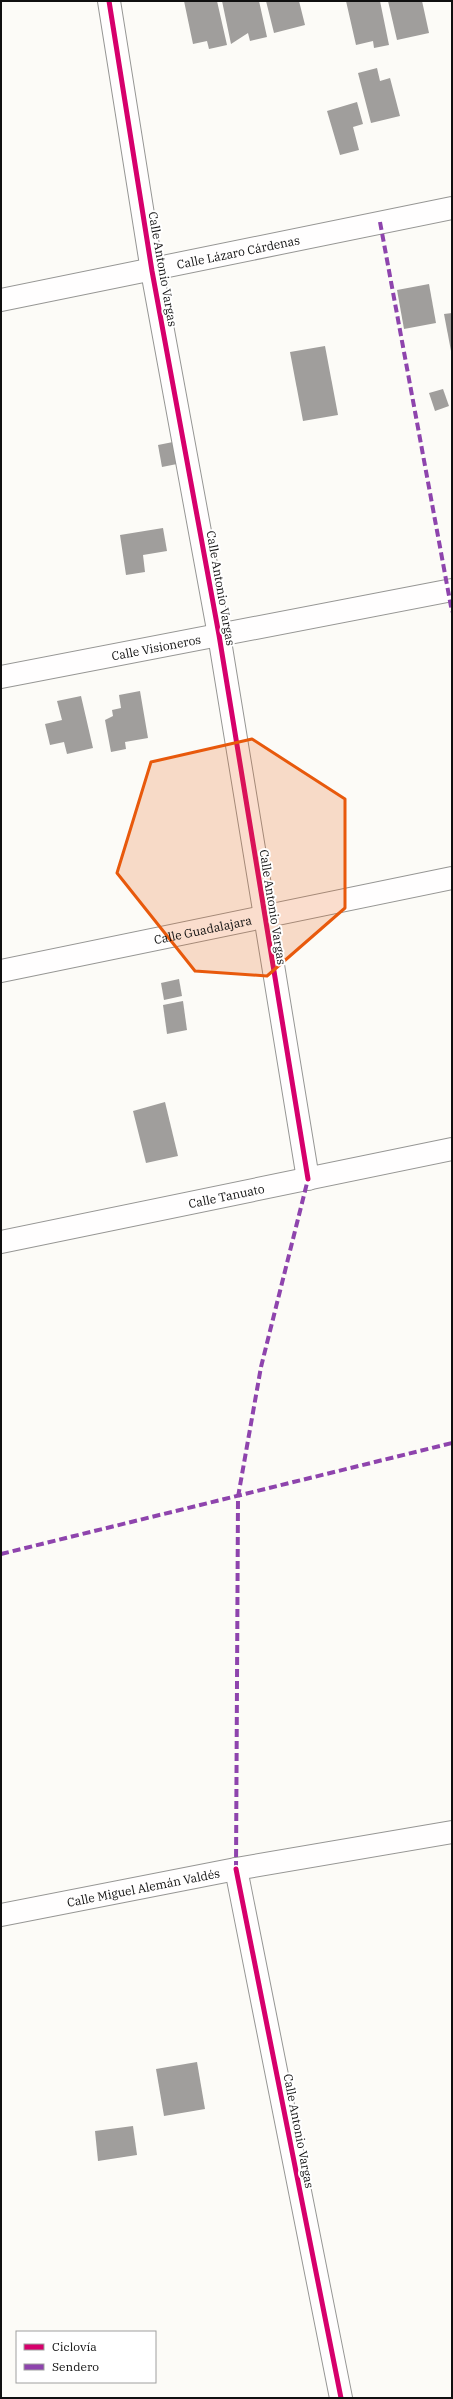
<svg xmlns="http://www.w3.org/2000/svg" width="453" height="2399" viewBox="0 0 453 2399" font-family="'IBM Plex Serif',serif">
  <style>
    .building { fill: #a09e9c }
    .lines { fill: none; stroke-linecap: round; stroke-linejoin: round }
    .minor-casing { stroke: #969694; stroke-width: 24 }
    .minor { stroke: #fffefe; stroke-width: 22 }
    .quiet { stroke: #8e44ad; stroke-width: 4; stroke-dasharray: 8 4; stroke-linecap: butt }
    .cycleway-casing { stroke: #fff; stroke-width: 8 }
    .cycleway { stroke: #d6006c; stroke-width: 5 }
    .marked { fill: #e8590c; fill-opacity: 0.2; stroke: #e8590c; stroke-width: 3; stroke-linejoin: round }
    .labels { text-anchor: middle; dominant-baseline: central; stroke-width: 4; stroke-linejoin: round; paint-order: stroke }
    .street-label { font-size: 12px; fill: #101010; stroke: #fff }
  </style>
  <rect width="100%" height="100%" fill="#fcfbf7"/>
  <g class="building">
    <polygon points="184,1 217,1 227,45 209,49 207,41 193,44"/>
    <polygon points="222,1 259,1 267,37 250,41 248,33 231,44"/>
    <polygon points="266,1 299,1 305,25 274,33"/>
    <polygon points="346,1 380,1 389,45 374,48 373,41 356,45"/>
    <polygon points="388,1 422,1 429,33 397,40"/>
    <polygon points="377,68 380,81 390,78 400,116 371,123 358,73"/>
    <polygon points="357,102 363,124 353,127 359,150 340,155 327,111"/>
    <polygon points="429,284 436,323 404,329 397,290"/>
    <polygon points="452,313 452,351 451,351 444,314"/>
    <polygon points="325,346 338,415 303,421 290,352"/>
    <polygon points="443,389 449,406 435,411 429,393"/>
    <polygon points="173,442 177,464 162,467 158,445"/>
    <polygon points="163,528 167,551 143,555 145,572 126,575 120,535"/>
    <polygon points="140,691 148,738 125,742 126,749 111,752 105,720 113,716 112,710 121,708 119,695"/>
    <polygon points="81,696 93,748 67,754 64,742 50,745 45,724 62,720 57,701"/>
    <polygon points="179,979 182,996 164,1000 161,983"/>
    <polygon points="183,1001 187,1030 167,1034 163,1005"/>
    <polygon points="165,1102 178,1156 146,1163 133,1111"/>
    <polygon points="197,2062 205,2109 164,2116 156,2069"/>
    <polygon points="133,2126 137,2155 98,2161 95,2131"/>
  </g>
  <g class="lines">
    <g class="minor-casing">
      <g id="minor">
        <polyline points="109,1 152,271 219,635 308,1179"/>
        <path id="s1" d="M1 300 452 208"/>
        <path id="s2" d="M1 677 452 590"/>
        <path id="s3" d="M1 971 452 878"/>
        <path id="s4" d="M1 1242 452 1149"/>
        <polyline points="236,1869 341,2398"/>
        <path id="s5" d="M1 1915 236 1869 452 1832"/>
      </g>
    </g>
    <use href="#minor" class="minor"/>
    <g class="quiet">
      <polyline points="380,222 452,612"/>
      <polyline points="1,1554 452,1443"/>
      <polyline points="236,1869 238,1497 261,1367 308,1179"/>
    </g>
    <g class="cycleway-casing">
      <g id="cycleway">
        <polyline points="109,1 152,271 219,635 308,1179"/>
        <polyline points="236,1869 341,2398"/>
      </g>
    </g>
    <use href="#cycleway" class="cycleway"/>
  </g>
  <path class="marked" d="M252 739 345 799V908L267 976 195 971 117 873 151 762Z"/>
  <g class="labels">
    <g class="street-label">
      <text stroke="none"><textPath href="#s1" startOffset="242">Calle Lázaro Cárdenas</textPath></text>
      <text transform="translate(163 269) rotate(80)">Calle Antonio Vargas</text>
      <text transform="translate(221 588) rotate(80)">Calle Antonio Vargas</text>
      <text stroke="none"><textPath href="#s2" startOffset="158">Calle Visioneros</textPath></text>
      <text transform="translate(273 907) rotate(81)">Calle Antonio Vargas</text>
      <text stroke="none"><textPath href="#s3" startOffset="206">Calle Guadalajara</textPath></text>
      <text stroke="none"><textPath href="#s4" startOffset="230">Calle Tanuato</textPath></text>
      <text stroke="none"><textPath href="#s5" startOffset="145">Calle Miguel Alemán Valdés</textPath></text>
      <text transform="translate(299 2131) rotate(79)">Calle Antonio Vargas</text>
    </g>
  </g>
  <rect width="453" height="2399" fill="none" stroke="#101010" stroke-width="4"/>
  <rect x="16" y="2331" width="140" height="52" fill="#ffffff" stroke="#9f9f9f"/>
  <rect x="24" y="2344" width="20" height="6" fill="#d6006c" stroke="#9f9f9f"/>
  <text x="52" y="2351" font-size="12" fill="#101010">Ciclovía</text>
  <rect x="24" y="2364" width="20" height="6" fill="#8e44ad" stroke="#9f9f9f"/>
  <text x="52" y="2371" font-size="12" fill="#101010">Sendero</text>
</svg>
